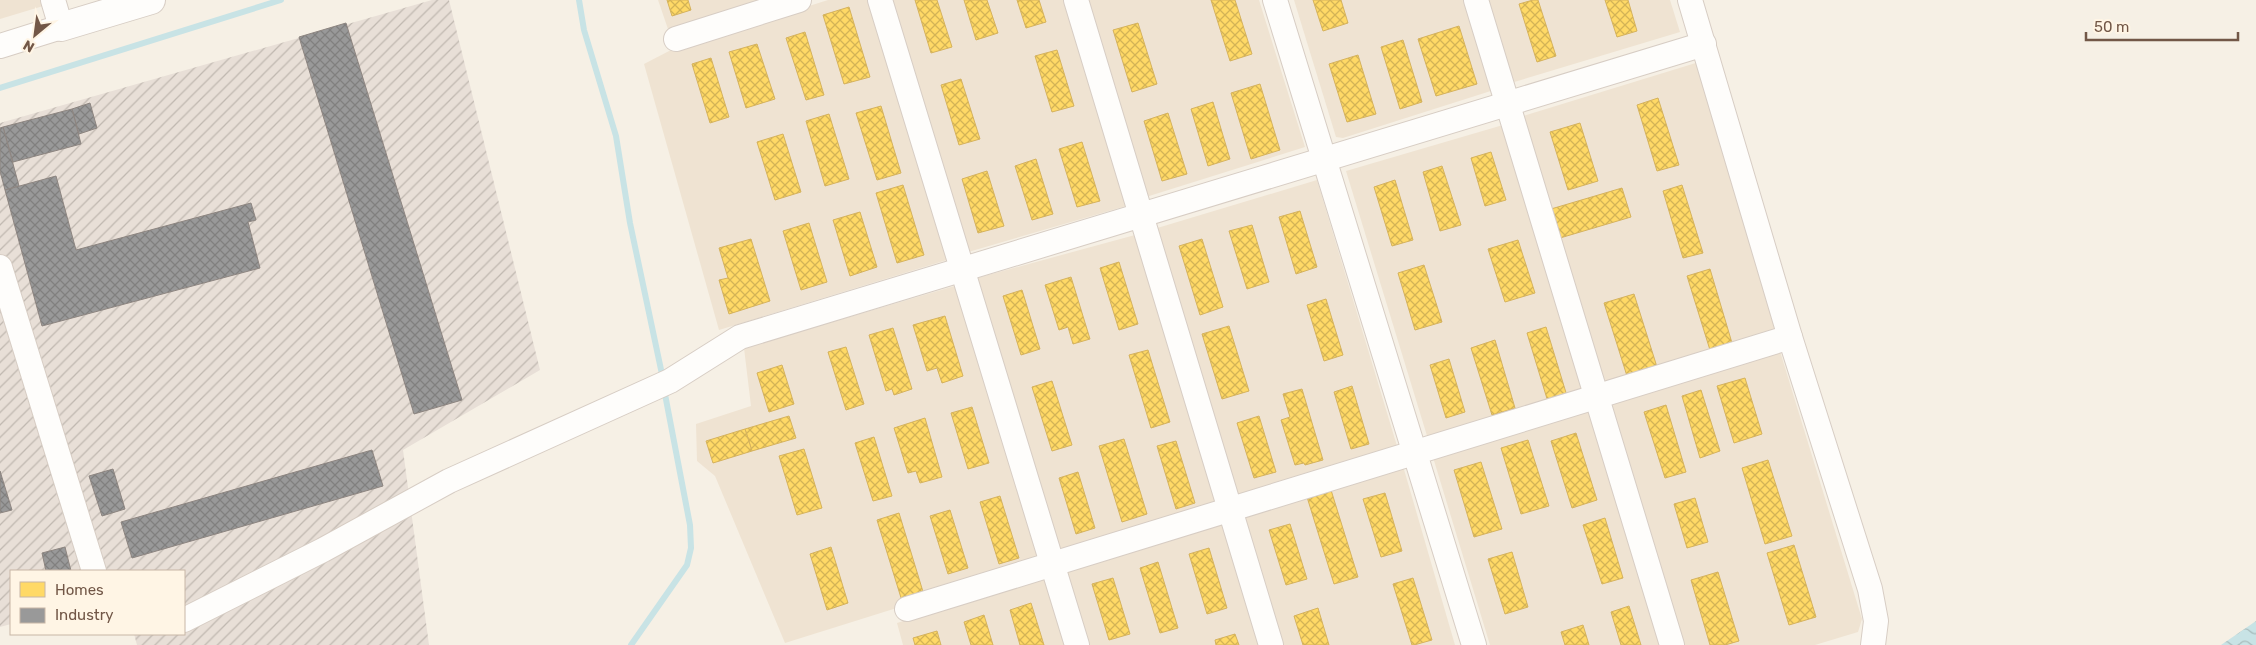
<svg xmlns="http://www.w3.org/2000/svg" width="2256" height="645" viewBox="0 0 2256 645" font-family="Rubik,sans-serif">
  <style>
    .residential { fill: #efe3d2 }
    .industrial { fill: url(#industrial-furrows) }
    .water { fill: url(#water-waves) }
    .homes { fill: url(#homes-cross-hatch); stroke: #d5b25d }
    .industry { fill: url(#industry-cross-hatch); stroke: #8d8580 }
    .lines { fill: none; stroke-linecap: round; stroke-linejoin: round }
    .stream { stroke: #c8e3e5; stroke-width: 6 }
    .minor-casing { stroke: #d7cdc4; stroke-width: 26 }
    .tertiary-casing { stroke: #d7cdc4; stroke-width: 30 }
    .minor { stroke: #fefdfb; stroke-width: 24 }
    .tertiary { stroke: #fefdfb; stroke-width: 28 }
  </style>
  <defs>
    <pattern id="industrial-furrows" width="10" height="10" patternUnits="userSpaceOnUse" patternTransform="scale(1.25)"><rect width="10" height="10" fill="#e8dfd7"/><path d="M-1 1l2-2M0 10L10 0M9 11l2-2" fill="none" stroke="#c0b8b0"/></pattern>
    <pattern id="water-waves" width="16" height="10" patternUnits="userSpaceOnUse" patternTransform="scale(1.25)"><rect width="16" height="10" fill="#c8e3e5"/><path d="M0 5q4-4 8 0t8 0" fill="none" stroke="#a7bbbb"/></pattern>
    <pattern id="homes-cross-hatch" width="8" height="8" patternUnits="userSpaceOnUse" patternTransform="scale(1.25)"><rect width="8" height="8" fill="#ffd966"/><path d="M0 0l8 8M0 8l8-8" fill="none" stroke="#d3b356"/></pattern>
    <pattern id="industry-cross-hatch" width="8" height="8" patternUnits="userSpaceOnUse" patternTransform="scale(1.25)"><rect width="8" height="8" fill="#999"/><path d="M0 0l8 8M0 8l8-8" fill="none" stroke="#81807f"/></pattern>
  </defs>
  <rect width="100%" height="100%" fill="#f6f0e5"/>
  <g class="residential">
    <polygon points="0,0 63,0 0,19"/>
    <polygon points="658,0 778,0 669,32"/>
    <polygon points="828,0 870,0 950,259 719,330 644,64 671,50"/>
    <polygon points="890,0 1065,0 1126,206 965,253"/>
    <polygon points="1085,0 1259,0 1305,147 1146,197"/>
    <polygon points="1294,0 1468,0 1497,89 1343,138 1336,137"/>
    <polygon points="1486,0 1670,0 1680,32 1511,83"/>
    <polygon points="1699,62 1779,332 1604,388 1520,117"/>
    <polygon points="1503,125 1588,393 1428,439 1346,171"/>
    <polygon points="1317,180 1397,446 1236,498 1154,229"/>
    <polygon points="1135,235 1217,504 1057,550 977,278"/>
    <polygon points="958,285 1038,559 935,596 785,643 715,476 697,461 696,424 751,406 744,348"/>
    <polygon points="1779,348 1862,619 1858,632 1815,645 1681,645 1607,403"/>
    <polygon points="1593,406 1661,645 1490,645 1432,454"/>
    <polygon points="1403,466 1455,645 1280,645 1241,516"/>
    <polygon points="1224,522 1260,645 1087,645 1064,568"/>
    <polygon points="1046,576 1066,645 903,645 897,623"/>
  </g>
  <polygon class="industrial" points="432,0 449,0 540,370 403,450 429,645 137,645 134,634 184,634 184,571 11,571 11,624 0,627 0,123"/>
  <polygon class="water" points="2256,621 2256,645 2221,645"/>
  <g class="homes">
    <polygon points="667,0 688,0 691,10 672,16"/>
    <polygon points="915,0 937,0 952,47 931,53"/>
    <polygon points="964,0 987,0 998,33 976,40"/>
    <polygon points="1017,0 1039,0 1046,22 1026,28"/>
    <polygon points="1211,0 1235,0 1252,54 1230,61"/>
    <polygon points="1313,0 1341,0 1348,23 1323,31"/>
    <polygon points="1533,0 1538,0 1556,56 1537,62 1519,4"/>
    <polygon points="1605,0 1628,0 1637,31 1617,37"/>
    <polygon points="849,7 870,77 844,84 823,15"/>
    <polygon points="1138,23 1157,84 1132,92 1113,30"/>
    <polygon points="1459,26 1477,84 1436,96 1418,39"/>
    <polygon points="805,32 824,95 806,100 786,38"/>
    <polygon points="1403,40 1422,102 1400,109 1381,47"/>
    <polygon points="757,44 775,99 746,108 729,52"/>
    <polygon points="1057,50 1074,106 1052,112 1035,56"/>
    <polygon points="1358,55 1376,114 1347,122 1329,64"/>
    <polygon points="711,58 729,117 710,123 692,64"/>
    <polygon points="961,79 980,139 959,145 941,85"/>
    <polygon points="1260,84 1280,150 1251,159 1231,93"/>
    <polygon points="1658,98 1679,165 1657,171 1637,105"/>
    <polygon points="1213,102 1230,159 1208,166 1191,109"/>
    <polygon points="881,106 901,173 877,180 856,113"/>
    <polygon points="1168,113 1187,174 1162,181 1144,121"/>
    <polygon points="829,114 849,179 825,186 806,121"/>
    <polygon points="1580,123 1598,181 1568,190 1550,132"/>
    <polygon points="783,134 801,192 775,200 757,142"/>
    <polygon points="1082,142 1100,201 1077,207 1059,149"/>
    <polygon points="1491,152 1506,200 1485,206 1471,158"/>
    <polygon points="1036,159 1053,214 1032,220 1015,166"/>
    <polygon points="1442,166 1461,225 1440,231 1423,172"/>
    <polygon points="987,171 1004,226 978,233 962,179"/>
    <polygon points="1395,180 1413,240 1392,246 1374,187"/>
    <polygon points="903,185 924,255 897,263 876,193"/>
    <polygon points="1682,185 1703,253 1683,258 1663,191"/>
    <polygon points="1622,188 1631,217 1560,238 1551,209"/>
    <polygon points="1300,211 1317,267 1296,274 1279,217"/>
    <polygon points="860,212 877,267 850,276 833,220"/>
    <polygon points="809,223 827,282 801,290 783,231"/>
    <polygon points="1252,225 1269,282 1247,289 1229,231"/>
    <polygon points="751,239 770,301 729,314 719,280 728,278 719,248"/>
    <polygon points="1202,239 1223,307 1200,315 1179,246"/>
    <polygon points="1518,240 1535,293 1505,302 1488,249"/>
    <polygon points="1119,262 1138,324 1119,330 1100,268"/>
    <polygon points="1424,265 1442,322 1415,330 1398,273"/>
    <polygon points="1710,269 1732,343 1710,350 1687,276"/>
    <polygon points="1071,277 1090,339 1073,344 1068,327 1059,330 1045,285"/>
    <polygon points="1022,290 1040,349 1021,355 1003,296"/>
    <polygon points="1634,294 1657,367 1627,376 1604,303"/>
    <polygon points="1326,299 1343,355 1324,361 1307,305"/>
    <polygon points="945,316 963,376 942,383 937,368 927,371 913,325"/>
    <polygon points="1229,326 1249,391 1222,399 1202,334"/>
    <polygon points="1546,327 1567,396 1548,402 1527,333"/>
    <polygon points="893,328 912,389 894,395 892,389 886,391 869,335"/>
    <polygon points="1495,340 1515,408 1492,415 1471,348"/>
    <polygon points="846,347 864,404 846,410 828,352"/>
    <polygon points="1148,350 1170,422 1151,428 1129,355"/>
    <polygon points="1449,359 1465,412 1446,418 1430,365"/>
    <polygon points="782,365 794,404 769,412 757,373"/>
    <polygon points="1745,378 1762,434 1734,443 1717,386"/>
    <polygon points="1052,381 1072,445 1052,451 1032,387"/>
    <polygon points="1352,386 1369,444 1351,449 1334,392"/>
    <polygon points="1302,389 1323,460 1305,465 1304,463 1295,465 1281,420 1290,417 1283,394"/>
    <polygon points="1701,390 1720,451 1700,458 1682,396"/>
    <polygon points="1666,405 1686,472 1665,478 1644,412"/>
    <polygon points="972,407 989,463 968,469 951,413"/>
    <polygon points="789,416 796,438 752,451 745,429"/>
    <polygon points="1259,416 1276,472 1254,478 1237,423"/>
    <polygon points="925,418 942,477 920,483 916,471 908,473 894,428"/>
    <polygon points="745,429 752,451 713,463 706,441"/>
    <polygon points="1576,433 1597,500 1572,508 1551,441"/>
    <polygon points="874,437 892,496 873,501 855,443"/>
    <polygon points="1124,439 1147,514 1122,522 1099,446"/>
    <polygon points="1528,440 1549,506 1521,514 1501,448"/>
    <polygon points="1176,441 1195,503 1176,509 1157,446"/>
    <polygon points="804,449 822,508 797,515 779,456"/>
    <polygon points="1768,460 1792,536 1765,544 1742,468"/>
    <polygon points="1481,462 1502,529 1474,537 1454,470"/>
    <polygon points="1078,472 1095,528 1076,534 1059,478"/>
    <polygon points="1331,490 1358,577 1334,584 1307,497"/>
    <polygon points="1385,493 1402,551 1381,557 1363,499"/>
    <polygon points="1000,496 1019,558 999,564 980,502"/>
    <polygon points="1695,498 1708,542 1687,548 1674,504"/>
    <polygon points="950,510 968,568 948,574 930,516"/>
    <polygon points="899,513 924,595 902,601 877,520"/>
    <polygon points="1605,518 1623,578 1602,584 1583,525"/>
    <polygon points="1290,524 1307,579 1286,585 1269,530"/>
    <polygon points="1794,545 1816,617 1789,625 1767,553"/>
    <polygon points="831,547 848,603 827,610 810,554"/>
    <polygon points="1209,548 1227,608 1207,614 1189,554"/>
    <polygon points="1512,552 1528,607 1505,614 1488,559"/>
    <polygon points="1158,562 1178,628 1160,633 1140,568"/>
    <polygon points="1718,572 1739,641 1725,645 1710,645 1691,580"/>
    <polygon points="1113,578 1130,634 1109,640 1092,584"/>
    <polygon points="1413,578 1432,640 1414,645 1412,645 1393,584"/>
    <polygon points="1031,603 1044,645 1020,645 1010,610"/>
    <polygon points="1629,606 1641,645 1621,645 1611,612"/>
    <polygon points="1318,608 1329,645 1303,645 1294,616"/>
    <polygon points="984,615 993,645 971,645 964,622"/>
    <polygon points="1583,625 1589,645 1565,645 1561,632"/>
    <polygon points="937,631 941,645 915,645 913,638"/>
    <polygon points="1235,634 1239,645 1216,645 1215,640"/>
  </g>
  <g class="industry">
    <polygon points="346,23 462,400 414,414 299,37"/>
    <polygon points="90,103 97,128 79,134 72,109"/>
    <polygon points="72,109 81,144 13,162 3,127"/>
    <polygon points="3,127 19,186 5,190 0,171 0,128"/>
    <polygon points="56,176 76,250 251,203 256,220 248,222 260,268 42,326 5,190"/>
    <polygon points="372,450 383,486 132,558 121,522"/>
    <polygon points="113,469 125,509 102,516 89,476"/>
    <polygon points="0,471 12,510 0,513"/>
    <polygon points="65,547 71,571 46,571 42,553"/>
  </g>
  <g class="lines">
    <g class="stream">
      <polyline points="579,0 584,30 616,136 630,223 663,379"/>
      <polyline points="0,88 281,0"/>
      <polyline points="631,645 687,565 691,548 690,525 664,389"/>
    </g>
    <g class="minor-casing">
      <g id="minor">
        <polyline points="880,0 1077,645"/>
        <polyline points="1076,0 1271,645"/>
        <polyline points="1275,0 1474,645"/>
        <polyline points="1476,0 1672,645"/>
        <polyline points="1690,0 1790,337 1870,589 1876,621 1873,645"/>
        <polyline points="676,39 799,0"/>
        <polyline points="0,46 61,27 53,0"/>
        <polyline points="0,267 94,571"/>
        <polyline points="907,609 1790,337"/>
        <polyline points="184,620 323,550 449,481 670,381 740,337 1704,44"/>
      </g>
    </g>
    <g class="tertiary-casing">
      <polyline id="tertiary" points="61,27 151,0"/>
    </g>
    <use href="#minor" class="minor"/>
    <use href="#tertiary" class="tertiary"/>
  </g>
  <rect x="10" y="570" width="175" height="65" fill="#fff5e5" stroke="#c7b6a6"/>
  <rect x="20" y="582" width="25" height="15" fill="#ffd966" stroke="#c7b6a6"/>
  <text x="55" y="595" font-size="15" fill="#725747">Homes</text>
  <rect x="20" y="608" width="25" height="15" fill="#999999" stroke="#c7b6a6"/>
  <text x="55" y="620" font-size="15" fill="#725747">Industry</text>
  <g transform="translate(35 35) rotate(209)" stroke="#fff5e5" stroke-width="4" paint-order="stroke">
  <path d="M0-4L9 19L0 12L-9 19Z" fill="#725747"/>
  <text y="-8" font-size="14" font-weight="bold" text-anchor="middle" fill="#725747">N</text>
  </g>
  <path d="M2086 32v8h152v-8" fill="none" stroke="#725747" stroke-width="2.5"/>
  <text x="2094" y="32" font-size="15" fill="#725747" stroke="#fff5e5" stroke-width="4" paint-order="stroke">50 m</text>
</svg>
